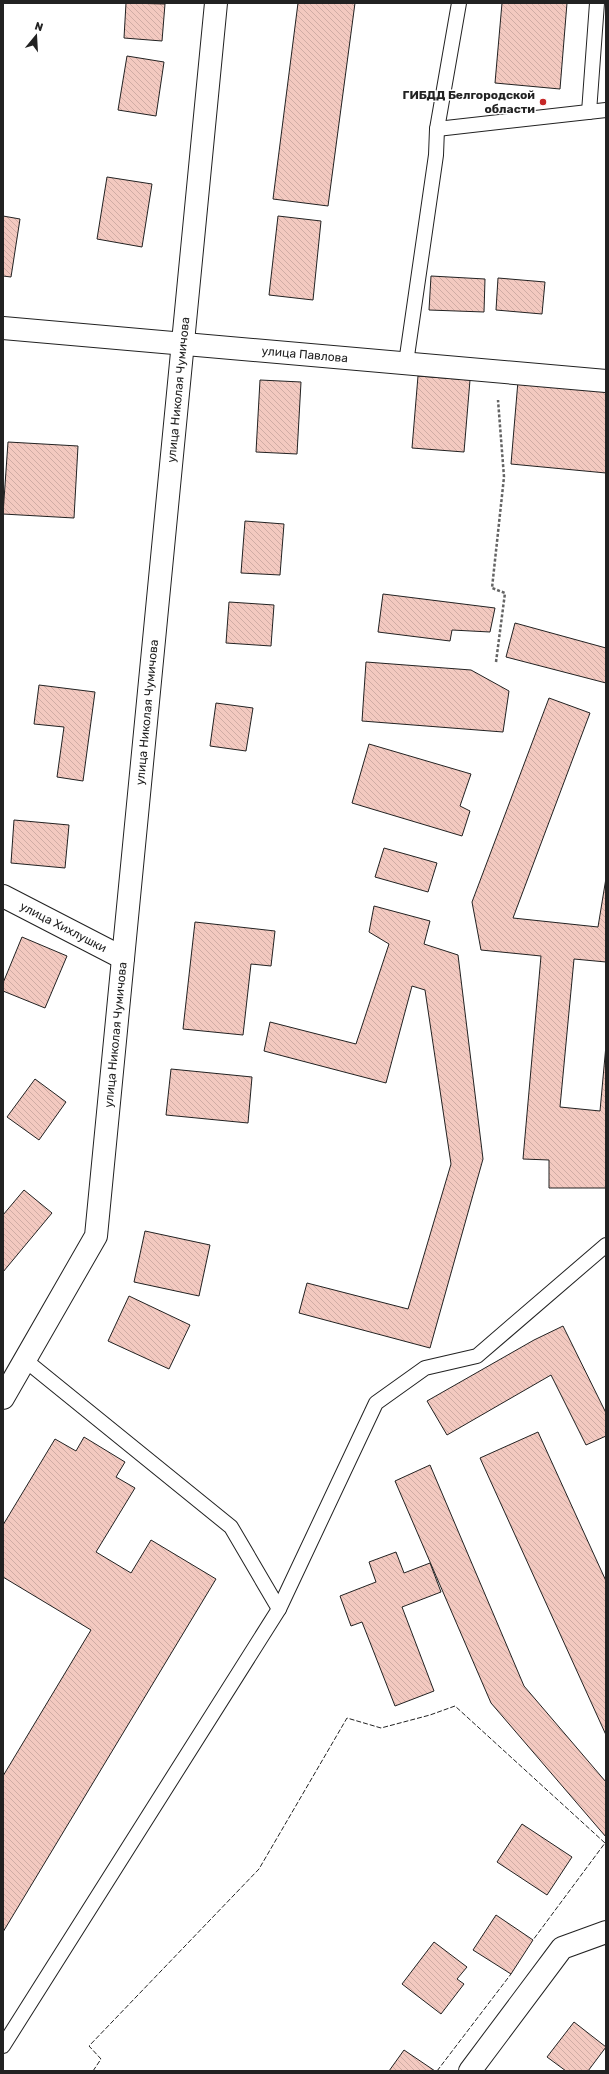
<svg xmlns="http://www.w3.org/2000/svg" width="609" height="2074" viewBox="0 0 609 2074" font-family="Rubik,sans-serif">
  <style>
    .building { fill: url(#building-back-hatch); stroke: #222 }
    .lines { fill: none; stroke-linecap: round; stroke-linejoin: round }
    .lane-casing { stroke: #222; stroke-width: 16 }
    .street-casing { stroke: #222; stroke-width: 24 }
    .path { stroke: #646464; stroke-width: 2.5; stroke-dasharray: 3 2; stroke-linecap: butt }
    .lane { stroke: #fff; stroke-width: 14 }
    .street { stroke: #fff; stroke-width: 22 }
    .fence { stroke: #222; stroke-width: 1; stroke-dasharray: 5 2; stroke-linecap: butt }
    .poi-dot { fill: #c62828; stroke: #fff; stroke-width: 1.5 }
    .labels { text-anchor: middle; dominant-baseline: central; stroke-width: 3; stroke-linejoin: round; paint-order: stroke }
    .poi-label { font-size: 12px; font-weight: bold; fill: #222; stroke: #fff; text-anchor: end }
    .street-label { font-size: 12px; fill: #222; stroke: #fff }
  </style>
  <defs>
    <pattern id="building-back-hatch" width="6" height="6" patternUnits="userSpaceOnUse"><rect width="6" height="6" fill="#f3c9c0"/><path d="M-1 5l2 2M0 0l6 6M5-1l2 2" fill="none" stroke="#d0aca5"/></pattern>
  </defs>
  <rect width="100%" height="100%" fill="#fff"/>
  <g class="building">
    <polygon points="126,3 165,4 162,41 124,38"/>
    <polygon points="298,3 355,3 328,206 273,199"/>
    <polygon points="502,3 567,3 560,89 495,83"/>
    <polygon points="127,56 164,62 156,116 118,110"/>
    <polygon points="107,177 152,184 142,247 97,239"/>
    <polygon points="3,216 20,219 11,277 3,276"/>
    <polygon points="278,216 321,221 313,300 269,295"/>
    <polygon points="431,276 485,279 484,312 429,310"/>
    <polygon points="498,278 545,282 542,314 496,310"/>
    <polygon points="418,376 470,380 464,452 412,448"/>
    <polygon points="260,380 301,382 297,454 256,452"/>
    <polygon points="518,381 606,390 606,473 511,464"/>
    <polygon points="8,442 78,446 74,518 3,514"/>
    <polygon points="245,521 284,524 280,575 241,573"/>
    <polygon points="383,594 495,608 490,632 452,630 450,641 378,632"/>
    <polygon points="229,602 274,605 271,646 226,643"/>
    <polygon points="515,623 606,648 606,683 506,657"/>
    <polygon points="366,662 471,670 509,691 503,732 362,721"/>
    <polygon points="39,685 95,692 83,781 57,777 64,727 34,724"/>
    <polygon points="549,698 590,713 513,918 598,927 606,878 606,962 574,959 560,1107 600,1111 606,1045 606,1188 549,1188 549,1160 523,1159 541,956 481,950 472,902"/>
    <polygon points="216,703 253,708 246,751 210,746"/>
    <polygon points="369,744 471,774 460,806 470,811 462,836 352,803"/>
    <polygon points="14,820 69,825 65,868 11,863"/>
    <polygon points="384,848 437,863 428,892 375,877"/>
    <polygon points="374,906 430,921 424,944 458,955 483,1159 430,1348 299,1313 307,1283 408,1309 451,1164 425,990 412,986 386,1083 264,1051 270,1022 356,1044 389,944 369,932"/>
    <polygon points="195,922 275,931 271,966 251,964 243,1035 183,1029"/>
    <polygon points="22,937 67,956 45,1008 3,991 3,983"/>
    <polygon points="171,1069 252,1077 248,1123 166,1115"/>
    <polygon points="35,1079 66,1102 39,1140 7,1117"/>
    <polygon points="24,1190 52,1213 3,1272 3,1215"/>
    <polygon points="145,1231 210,1245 199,1296 134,1282"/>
    <polygon points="129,1296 190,1325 169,1369 108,1341"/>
    <polygon points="563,1326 606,1413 606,1436 586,1445 551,1375 447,1435 427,1401 534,1340"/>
    <polygon points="538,1432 606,1581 606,1735 480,1458"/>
    <polygon points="84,1437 125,1462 116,1477 135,1488 96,1552 131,1573 151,1540 216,1579 3,1932 3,1776 91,1630 3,1577 3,1525 55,1439 76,1451"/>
    <polygon points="430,1465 524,1686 606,1782 606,1837 491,1703 395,1481"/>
    <polygon points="396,1552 404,1573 430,1563 441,1592 402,1607 434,1691 395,1706 362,1622 351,1626 340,1596 376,1582 369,1562"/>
    <polygon points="522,1824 572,1857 547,1895 497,1862"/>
    <polygon points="496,1915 533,1940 511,1974 473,1950"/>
    <polygon points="434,1942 467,1967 457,1979 464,1984 441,2014 402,1984"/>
    <polygon points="574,2022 606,2047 588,2071 566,2071 547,2057"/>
    <polygon points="404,2050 435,2071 389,2071"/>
  </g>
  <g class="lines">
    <g class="lane-casing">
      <g id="lane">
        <polyline points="589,112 597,3"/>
        <polyline points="437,129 606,110"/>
        <polyline points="406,363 436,155 437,129 459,3"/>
        <polyline points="25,1360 231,1527 279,1609"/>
        <polyline points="3,2046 279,1609 376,1403 425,1368 477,1356 606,1245"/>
      </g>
    </g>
    <g class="street-casing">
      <g id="street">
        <path id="s1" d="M3 328 606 381"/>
        <path id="s2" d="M3 896 123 958"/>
        <path id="s3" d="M3 1398 96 1236 216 3"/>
        <polyline points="470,2071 562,1948 606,1932"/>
      </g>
    </g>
    <polyline class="path" points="496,662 505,593 492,588 504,477 498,400"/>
    <use href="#lane" class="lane"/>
    <use href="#street" class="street"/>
    <g class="fence">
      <polyline points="93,2071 101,2059 89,2046 259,1869 347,1718 381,1728 430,1715 455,1706 605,1843 533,1940"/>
      <polyline points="437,2071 511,1974"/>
    </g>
  </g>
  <circle class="poi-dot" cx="543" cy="102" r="4"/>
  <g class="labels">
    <g class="poi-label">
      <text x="535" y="95">ГИБДД Белгородской<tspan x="535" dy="14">области</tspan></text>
    </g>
    <g class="street-label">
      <text stroke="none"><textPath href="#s1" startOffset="303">улица Павлова</textPath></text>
      <text stroke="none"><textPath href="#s3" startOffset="1037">улица Николая Чумичова</textPath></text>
      <text stroke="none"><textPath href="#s3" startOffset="713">улица Николая Чумичова</textPath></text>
      <text stroke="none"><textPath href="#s2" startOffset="68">улица Хихлушки</textPath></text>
      <text stroke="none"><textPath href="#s3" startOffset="389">улица Николая Чумичова</textPath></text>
    </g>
  </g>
  <rect width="609" height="2074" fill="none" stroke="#222222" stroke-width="8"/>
  <g transform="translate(36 36) rotate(18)" stroke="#ffffff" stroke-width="3" paint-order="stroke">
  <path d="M0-3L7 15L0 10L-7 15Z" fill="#222222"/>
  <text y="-6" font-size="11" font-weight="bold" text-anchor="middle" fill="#222222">N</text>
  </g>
</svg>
